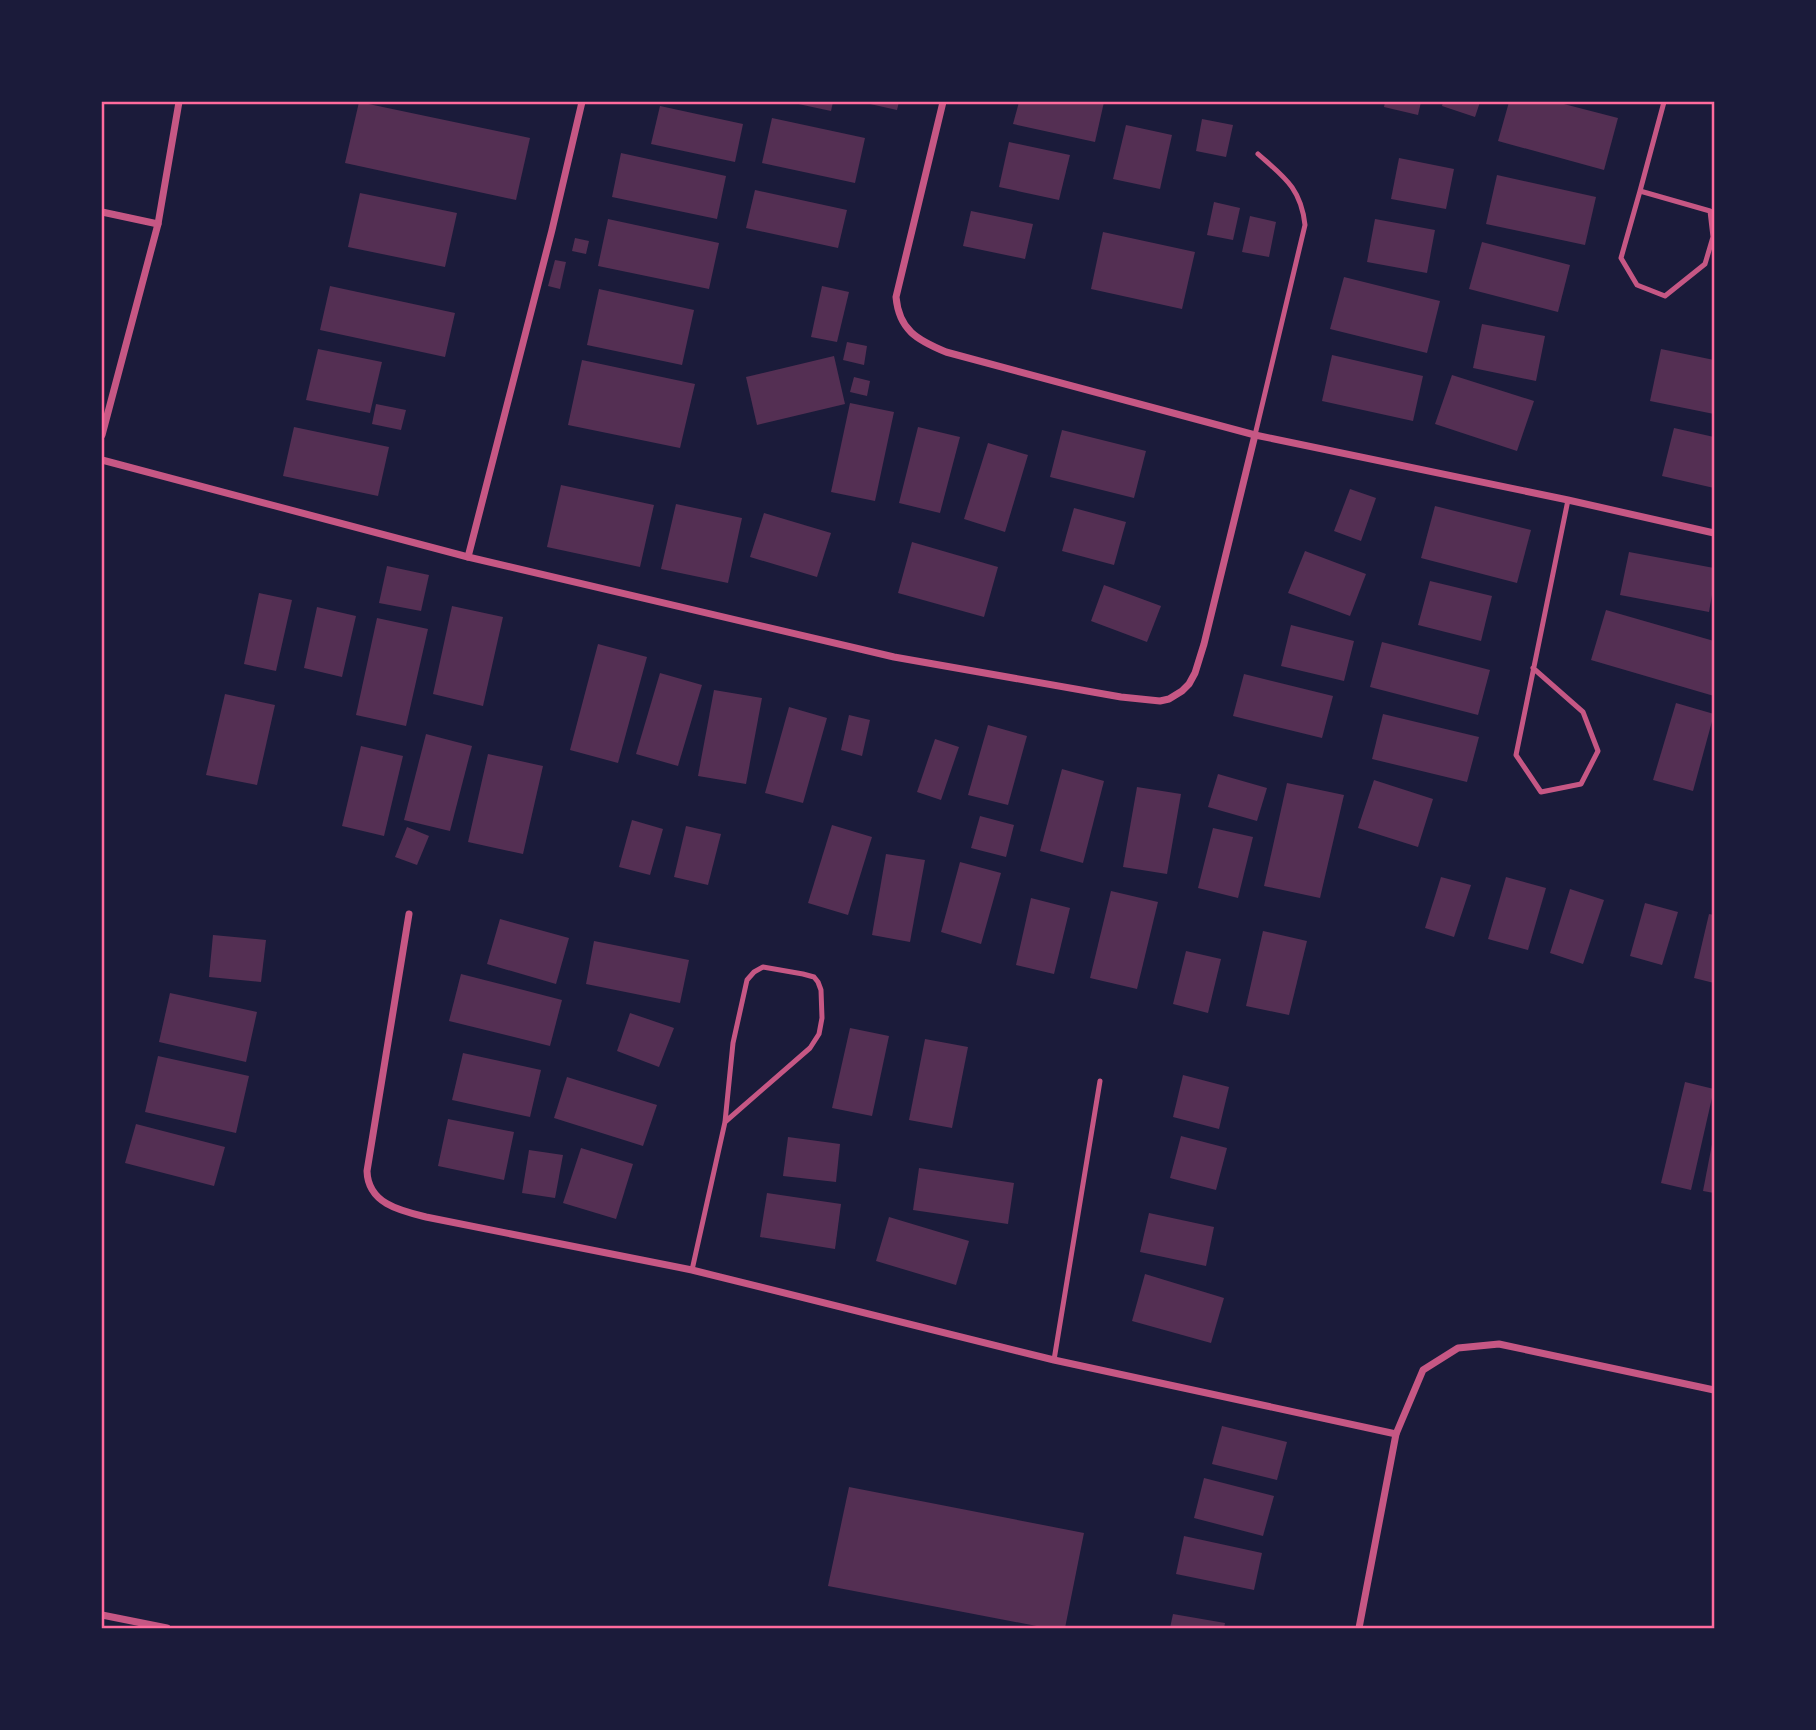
<svg xmlns="http://www.w3.org/2000/svg" width="1816" height="1730" viewBox="0 0 1816 1730" font-family="'Varela Round',sans-serif">
  <style>
    .building { fill: #542f53 }
    .lines { fill: none; stroke-linecap: round; stroke-linejoin: round }
    .service { stroke: #c65784; stroke-width: 5 }
    .minor { stroke: #c65784; stroke-width: 7 }
    .neatline { fill: none; stroke: #ff6b9d; stroke-width: 2.5 }
  </style>
  <rect width="100%" height="100%" fill="#1b1b3a"/>
  <g class="building">
    <polygon points="359,102 530,138 516,200 345,163"/>
    <polygon points="789,102 833,102 831,111"/>
    <polygon points="861,102 899,102 897,110"/>
    <polygon points="1019,102 1104,102 1095,142 1013,124"/>
    <polygon points="1385,102 1421,102 1418,115 1384,107"/>
    <polygon points="1443,102 1480,102 1475,117 1442,106"/>
    <polygon points="1509,102 1556,102 1618,118 1604,170 1498,141"/>
    <polygon points="660,106 743,124 735,162 651,144"/>
    <polygon points="772,118 865,138 855,183 762,163"/>
    <polygon points="1202,119 1233,125 1226,157 1196,151"/>
    <polygon points="1126,125 1172,135 1160,189 1113,179"/>
    <polygon points="1009,142 1070,155 1059,200 999,187"/>
    <polygon points="621,153 726,176 717,219 612,197"/>
    <polygon points="1399,158 1454,169 1446,209 1391,199"/>
    <polygon points="1497,175 1596,197 1585,245 1486,224"/>
    <polygon points="755,190 847,210 838,248 746,228"/>
    <polygon points="360,193 457,213 445,267 348,247"/>
    <polygon points="1214,202 1240,208 1233,240 1207,235"/>
    <polygon points="971,211 1033,224 1025,259 963,246"/>
    <polygon points="1250,216 1276,222 1269,257 1242,252"/>
    <polygon points="608,219 719,243 709,289 598,266"/>
    <polygon points="1375,219 1435,230 1427,273 1367,262"/>
    <polygon points="1103,232 1195,252 1182,309 1091,289"/>
    <polygon points="575,238 589,241 586,254 572,251"/>
    <polygon points="1482,242 1570,265 1558,312 1469,289"/>
    <polygon points="555,260 566,262 560,289 548,286"/>
    <polygon points="1344,277 1440,301 1427,353 1330,329"/>
    <polygon points="330,286 455,313 445,357 320,330"/>
    <polygon points="822,286 849,292 837,342 811,337"/>
    <polygon points="599,289 694,310 682,365 587,345"/>
    <polygon points="1482,324 1545,336 1536,381 1473,368"/>
    <polygon points="847,342 867,346 864,365 843,360"/>
    <polygon points="318,349 382,362 370,413 306,400"/>
    <polygon points="1661,349 1714,360 1714,414 1650,401"/>
    <polygon points="1332,355 1423,376 1413,421 1322,401"/>
    <polygon points="834,356 845,404 757,425 746,377"/>
    <polygon points="582,360 695,384 680,448 568,425"/>
    <polygon points="1452,375 1534,401 1517,451 1435,424"/>
    <polygon points="854,377 870,381 867,396 850,392"/>
    <polygon points="850,403 894,412 875,501 831,492"/>
    <polygon points="376,404 406,410 401,430 372,424"/>
    <polygon points="294,427 389,447 378,496 283,476"/>
    <polygon points="918,427 960,437 940,513 899,503"/>
    <polygon points="1674,428 1714,437 1714,488 1662,476"/>
    <polygon points="1062,430 1146,451 1134,498 1050,477"/>
    <polygon points="988,443 1028,455 1005,532 964,519"/>
    <polygon points="561,485 654,505 640,567 547,547"/>
    <polygon points="1350,489 1376,498 1361,541 1334,531"/>
    <polygon points="676,504 742,518 728,583 661,569"/>
    <polygon points="1435,506 1531,530 1517,583 1421,558"/>
    <polygon points="1074,508 1126,522 1114,565 1062,551"/>
    <polygon points="764,513 831,533 817,577 750,557"/>
    <polygon points="912,542 998,567 984,617 898,593"/>
    <polygon points="1305,551 1366,574 1350,616 1288,593"/>
    <polygon points="1629,552 1714,568 1714,583 1709,612 1620,595"/>
    <polygon points="387,566 429,575 421,611 379,603"/>
    <polygon points="1430,581 1492,596 1481,641 1418,625"/>
    <polygon points="1104,585 1161,606 1147,642 1091,621"/>
    <polygon points="259,593 292,600 276,671 244,664"/>
    <polygon points="452,606 503,617 483,706 433,694"/>
    <polygon points="317,607 356,616 342,677 304,668"/>
    <polygon points="1606,610 1714,641 1714,696 1591,660"/>
    <polygon points="377,618 428,629 406,726 356,715"/>
    <polygon points="1291,625 1354,641 1344,681 1281,666"/>
    <polygon points="1382,642 1490,670 1478,715 1370,687"/>
    <polygon points="598,644 647,657 618,763 570,750"/>
    <polygon points="660,673 702,685 678,766 636,754"/>
    <polygon points="1244,674 1333,696 1322,738 1233,716"/>
    <polygon points="714,690 762,698 746,784 698,776"/>
    <polygon points="225,694 275,705 257,785 206,775"/>
    <polygon points="1676,703 1714,714 1693,791 1653,780"/>
    <polygon points="789,707 827,718 803,803 765,793"/>
    <polygon points="1383,714 1479,737 1467,782 1372,759"/>
    <polygon points="849,715 870,720 862,756 841,750"/>
    <polygon points="988,725 1027,736 1008,805 968,795"/>
    <polygon points="426,734 472,746 450,831 404,820"/>
    <polygon points="935,739 959,747 941,800 917,792"/>
    <polygon points="361,746 403,756 384,836 342,826"/>
    <polygon points="488,754 543,766 523,854 468,842"/>
    <polygon points="1062,769 1104,781 1083,863 1040,851"/>
    <polygon points="1218,774 1267,788 1257,821 1208,807"/>
    <polygon points="1374,780 1433,799 1418,847 1358,828"/>
    <polygon points="1287,783 1344,795 1320,898 1264,886"/>
    <polygon points="1137,787 1181,794 1167,874 1123,867"/>
    <polygon points="980,816 1014,825 1006,857 971,848"/>
    <polygon points="632,820 663,829 650,875 619,867"/>
    <polygon points="832,825 872,837 848,915 808,903"/>
    <polygon points="686,826 721,834 708,885 674,877"/>
    <polygon points="407,827 429,836 417,865 395,857"/>
    <polygon points="1213,828 1253,837 1238,898 1198,888"/>
    <polygon points="886,854 925,860 910,942 872,935"/>
    <polygon points="960,862 1001,873 981,944 941,932"/>
    <polygon points="1441,877 1471,885 1454,937 1425,928"/>
    <polygon points="1506,877 1546,888 1528,950 1488,939"/>
    <polygon points="1570,889 1604,900 1583,964 1550,953"/>
    <polygon points="1111,891 1158,902 1137,989 1090,978"/>
    <polygon points="1031,898 1070,908 1054,974 1016,965"/>
    <polygon points="1645,903 1678,912 1662,965 1630,956"/>
    <polygon points="1709,914 1714,915 1714,983 1694,978"/>
    <polygon points="500,919 569,938 556,984 487,964"/>
    <polygon points="1263,931 1307,941 1289,1015 1246,1006"/>
    <polygon points="213,935 266,940 261,982 209,977"/>
    <polygon points="594,941 689,960 680,1003 586,984"/>
    <polygon points="1186,951 1221,959 1208,1013 1173,1004"/>
    <polygon points="461,974 562,1000 550,1046 449,1021"/>
    <polygon points="170,993 257,1012 246,1062 159,1042"/>
    <polygon points="630,1013 674,1028 659,1067 617,1051"/>
    <polygon points="850,1028 889,1036 872,1116 832,1108"/>
    <polygon points="925,1039 968,1047 952,1128 909,1120"/>
    <polygon points="463,1053 541,1070 530,1117 452,1100"/>
    <polygon points="158,1056 249,1076 236,1133 145,1112"/>
    <polygon points="1183,1075 1229,1087 1219,1129 1173,1117"/>
    <polygon points="567,1077 657,1105 643,1146 554,1118"/>
    <polygon points="1685,1082 1714,1089 1691,1190 1661,1183"/>
    <polygon points="448,1119 514,1132 504,1180 438,1166"/>
    <polygon points="136,1124 225,1147 214,1186 125,1163"/>
    <polygon points="1181,1136 1227,1148 1216,1190 1170,1178"/>
    <polygon points="788,1137 840,1144 836,1182 783,1176"/>
    <polygon points="1713,1139 1714,1139 1714,1193 1703,1191"/>
    <polygon points="581,1148 633,1164 616,1219 563,1203"/>
    <polygon points="529,1150 563,1155 555,1198 522,1193"/>
    <polygon points="919,1168 1014,1183 1008,1224 913,1210"/>
    <polygon points="767,1193 841,1204 835,1249 760,1237"/>
    <polygon points="1149,1213 1214,1227 1206,1266 1140,1252"/>
    <polygon points="889,1217 969,1241 956,1285 876,1261"/>
    <polygon points="1145,1274 1224,1298 1211,1343 1132,1321"/>
    <polygon points="1222,1426 1287,1442 1277,1480 1212,1464"/>
    <polygon points="1204,1478 1274,1496 1263,1536 1194,1518"/>
    <polygon points="849,1487 1084,1533 1065,1628 1047,1628 828,1586"/>
    <polygon points="1184,1536 1262,1553 1254,1590 1176,1574"/>
    <polygon points="1173,1614 1225,1623 1224,1628 1170,1628"/>
  </g>
  <g class="lines">
    <g class="service">
      <polyline points="1640,191 1710,211 1713,237 1705,264 1665,296 1637,285 1621,258 1640,191 1664,102"/>
      <path d="M1255 435 1305 225C1301 188 1284 177 1258 154"/>
      <polyline points="1533,668 1583,712 1598,751 1581,784 1541,792 1516,755 1568,500"/>
      <polyline points="692,1270 725,1122 733,1043 747,980 754,972 763,967 803,974 814,977 818,982 821,990 822,1018 819,1034 810,1048 725,1122"/>
      <polyline points="1054,1360 1100,1081"/>
    </g>
    <g class="minor">
      <path d="M943 102 896 297C899 330 917 340 946 352L1255 435 1568 500 1714 533"/>
      <polyline points="102,212 158,224"/>
      <polyline points="102,435 158,224 179,102"/>
      <polyline points="102,460 468,557 894,657 1121,697 1160,701 1169,699 1182,691 1189,684 1195,673 1204,644 1255,435"/>
      <polyline points="468,557 552,230 582,102"/>
      <path d="M409 914 367 1171C368 1204 401 1211 426 1217L692 1270 1054 1360 1396 1434"/>
      <polyline points="102,1615 167,1628"/>
      <polyline points="1359,1628 1396,1434 1423,1370 1458,1348 1499,1344 1714,1390"/>
    </g>
  </g>
  <rect width="1816" height="1730" fill="none" stroke="#1b1b3a" stroke-width="206"/>
  <rect x="103" y="103" width="1610" height="1524" class="neatline"/>
</svg>
